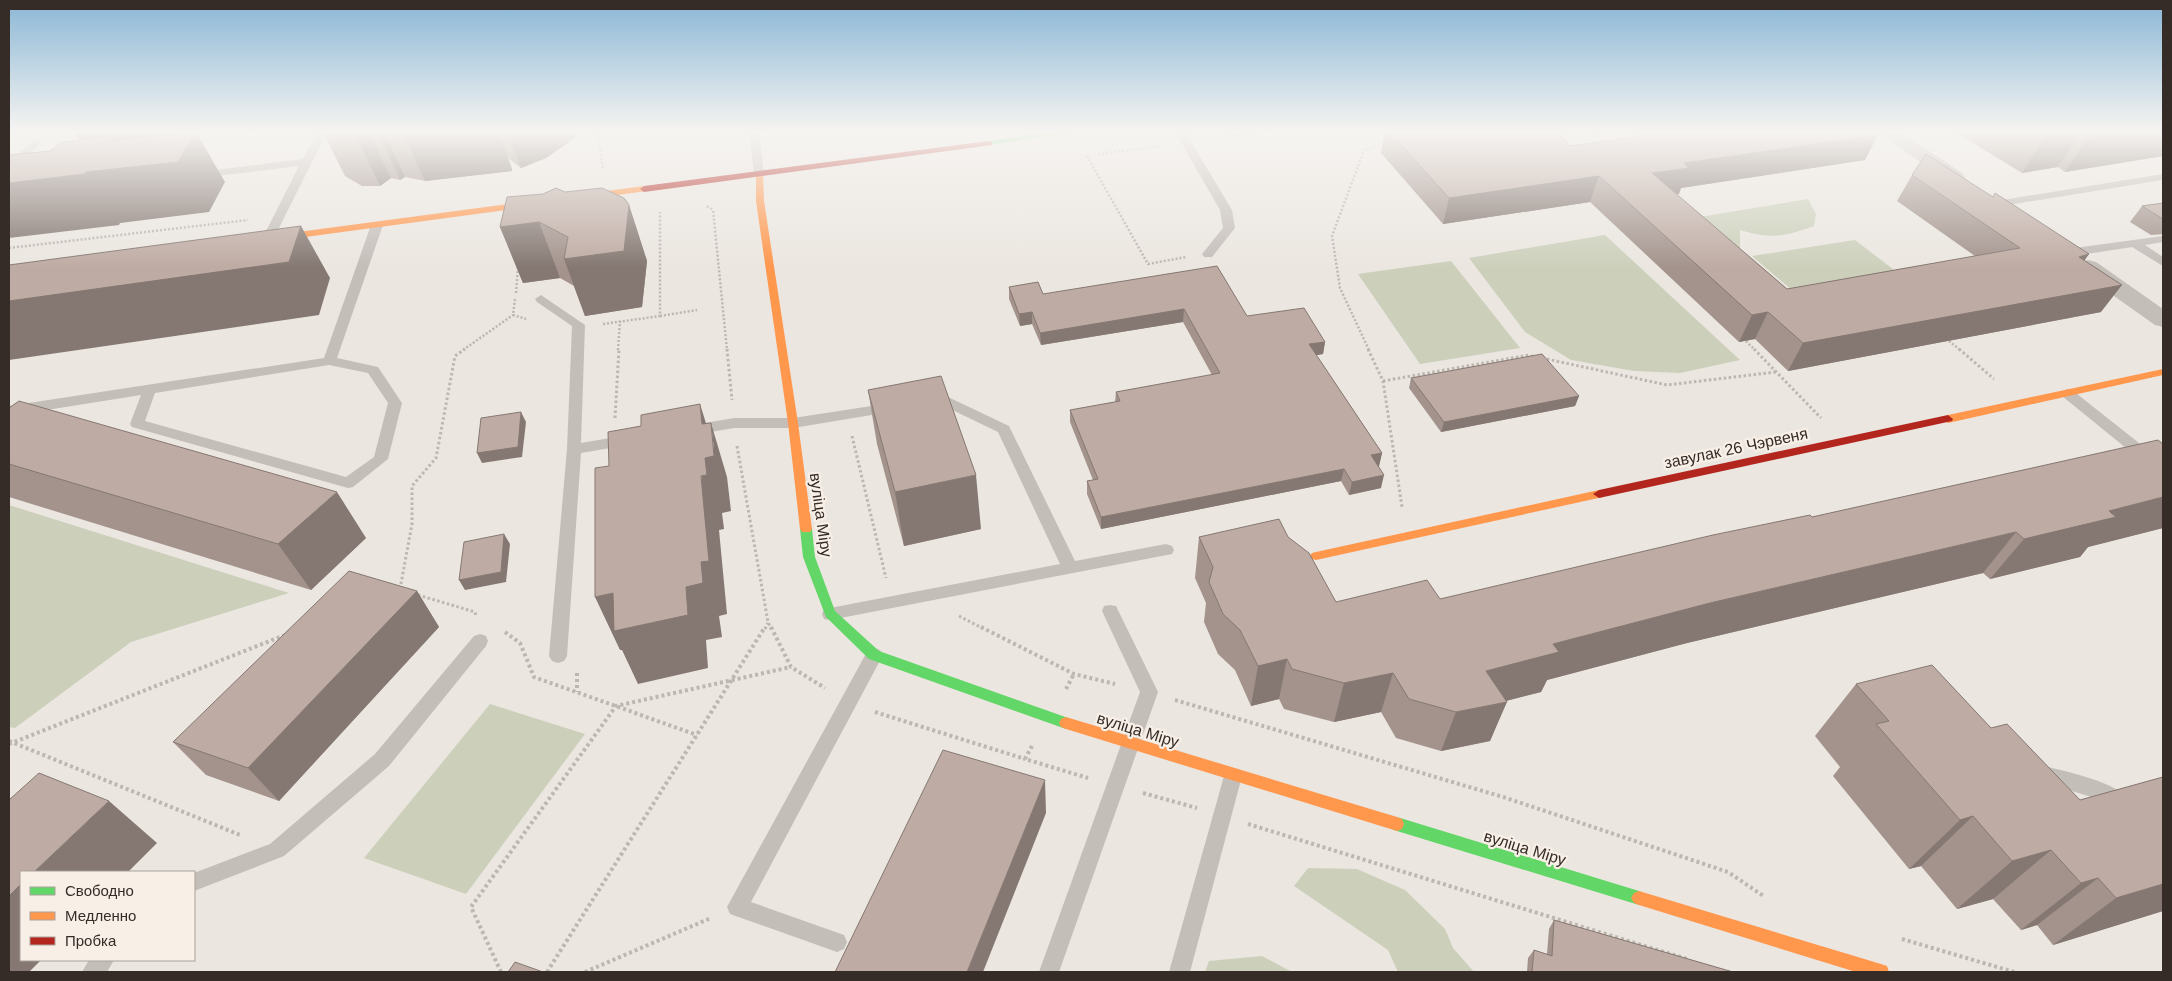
<svg xmlns="http://www.w3.org/2000/svg" width="2172" height="981" viewBox="0 0 2172 981" font-family="Helvetica,sans-serif">
  <style>
    .green { fill: #ccd0bb }
    .lines { fill: none; stroke-linecap: round; stroke-linejoin: round }
    .path-far2 { stroke: #bdb6b1; stroke-width: 2.5; stroke-dasharray: 2 2; stroke-linecap: butt }
    .path-far1 { stroke: #bdb6b1; stroke-width: 3; stroke-dasharray: 2.5 2.5; stroke-linecap: butt }
    .path { stroke: #bdb6b1; stroke-width: 4; stroke-dasharray: 3 3; stroke-linecap: butt }
    .lane { fill: #c4beb9; fill-rule: evenodd }
    .street { fill: #c4beb9; fill-rule: evenodd }
    .fast { fill: #63d668; fill-rule: evenodd }
    .slow { fill: #ff974d; fill-rule: evenodd }
    .jam { fill: #b3261e; fill-rule: evenodd }
    .wall { fill: #a3938c }
    .shaded-wall { fill: #857872 }
    .building { fill: #beaba3; stroke: #857872 }
    .labels { text-anchor: middle; dominant-baseline: central; stroke-width: 4.5; stroke-linejoin: round; paint-order: stroke }
    .street-label { font-size: 16px; fill: #352c28; stroke: #f8f0e7 }
  </style>
  <rect width="100%" height="100%" fill="#ebe6e0"/>
  <g class="green">
    <path d="M1808 199 1816 214 1814 226C1784 237 1770 239 1740 230V255L1681 220Z"/>
    <polygon points="1605,235 1740,360 1680,373 1634,371 1571,360 1525,332 1469,258"/>
    <polygon points="1855,240 1898,273 1793,291 1752,256"/>
    <polygon points="1451,261 1520,348 1420,364 1358,274"/>
    <polygon points="9,505 289,593 131,642 15,728 9,727"/>
    <polygon points="490,704 585,734 466,894 364,858"/>
    <polygon points="1308,868 1357,869 1405,890 1445,929 1453,948 1474,972 1398,972 1388,950 1294,886"/>
    <polygon points="1262,956 1292,972 1205,972 1209,961"/>
  </g>
  <g class="lines">
    <g class="path-far2">
      <polyline points="598,130 603,170"/>
      <polyline points="1592,130 1606,144"/>
      <polyline points="1212,139 1270,130"/>
      <polyline points="1098,154 1161,146"/>
      <polyline points="1087,156 1148,264 1186,257"/>
      <polyline points="707,206 713,210 727,350"/>
      <polyline points="9,248 248,220"/>
      <polyline points="516,293 518,267"/>
      <polyline points="515,299 513,315 526,319"/>
      <polyline points="660,316 697,310"/>
      <polyline points="603,324 660,316 660,212"/>
      <polyline points="1746,341 1755,350"/>
      <polyline points="1949,341 1960,350"/>
      <polyline points="463,350 513,315"/>
      <polyline points="618,350 620,321"/>
      <polyline points="1369,350 1340,288 1332,236 1364,150 1387,142"/>
    </g>
    <g class="path-far1">
      <polyline points="727,349 732,400"/>
      <polyline points="1368,349 1383,381 1402,507"/>
      <polyline points="1754,349 1821,418"/>
      <polyline points="1959,349 1994,379"/>
      <polyline points="1542,358 1667,385 1776,372"/>
      <polyline points="1383,381 1529,355 1534,357"/>
      <polyline points="615,418 619,349"/>
      <polyline points="852,436 886,578"/>
      <polyline points="737,446 768,622 771,629"/>
      <polyline points="400,589 412,524 412,486 436,458 455,356 465,349"/>
      <polyline points="418,595 475,612 476,616"/>
      <polyline points="959,616 984,629"/>
      <polyline points="765,629 768,623"/>
    </g>
    <g class="path">
      <polyline points="771,627 791,667 825,688"/>
      <polyline points="981,627 1074,674 1115,684"/>
      <polyline points="505,632 520,643 534,677 697,735"/>
      <polyline points="577,673 577,692"/>
      <polyline points="1066,689 1074,674"/>
      <polyline points="1175,700 1503,797 1728,872 1765,897"/>
      <polyline points="875,712 1025,759"/>
      <polyline points="9,741 240,835"/>
      <polyline points="9,744 285,635"/>
      <polyline points="1032,746 1025,759 1088,778"/>
      <polyline points="1143,793 1197,808"/>
      <polyline points="1248,824 1687,959"/>
      <polyline points="1902,939 2014,972"/>
      <polyline points="501,972 471,907 616,706 791,667"/>
      <polyline points="547,972 765,627"/>
      <polyline points="585,972 711,918"/>
    </g>
    <g class="lane">
      <polygon points="318,130 328,130 272,242 268,243 262,239 299,166 199,178 194,175 199,172 303,159"/>
      <polygon points="749,130 759,130 764,174 763,176 755,176 754,174"/>
      <polygon points="1174,130 1184,130 1232,210 1235,228 1212,257 1204,257 1202,254 1223,228 1220,210"/>
      <polygon points="36,139 41,142 40,144 13,170 9,171 9,162"/>
      <polygon points="2163,174 2163,180 1996,207 1990,204 1996,201"/>
      <path d="M377 222 383 225 337 358 378 367 402 403 388 459 353 487 348 488 132 427 130 424 141 395 9 416V406L324 358 371 225ZM329 365 368 373 388 403 374 457 346 477 145 421 155 393Z"/>
      <polygon points="2163,236 2163,242 2145,245 2163,257 2163,266 2132,247 2067,257 2061,253 2067,249"/>
      <polygon points="541,295 585,325 581,443 628,435 635,440 628,445 581,453 567,656 564,661 558,663 552,661 549,656 567,449 572,326 537,302 535,299"/>
      <polygon points="2067,389 2072,390 2163,462 2163,475 2158,474 2062,396 2060,393"/>
      <polygon points="946,396 1009,426 1075,561 1166,544 1172,546 1174,550 1172,554 830,620 824,619 822,614 824,609 830,608 1060,564 998,432 944,406 931,408 924,403 926,400"/>
      <polygon points="891,403 896,405 898,408 896,411 793,428 734,428 693,435 686,430 693,425 734,418 793,418"/>
      <polygon points="1110,605 1116,606 1158,692 1059,972 1039,972 1140,692 1102,611 1104,606"/>
      <polygon points="480,634 486,636 488,641 486,646 389,766 284,856 194,891 194,873 270,844 375,754 474,636"/>
      <polygon points="874,648 880,650 883,655 751,902 844,935 847,942 844,949 837,952 730,914 727,907 868,650"/>
      <path d="M2041 765C2065 772 2121 781 2133 805L2130 811 2123 814 2104 801 2034 779 2032 773 2034 767Z"/>
      <polygon points="1233,768 1240,770 1242,776 1190,972 1169,972 1224,776 1226,770"/>
      <polygon points="89,960 114,960 107,972 82,972"/>
    </g>
    <g class="street">
      <polygon points="1874,130 1897,130 1962,173 1965,177 1962,181 1955,183 1948,181"/>
      <polygon points="2088,260 2096,262 2163,309 2163,327 2155,325 2080,272 2077,267 2080,262"/>
    </g>
    <g class="fast">
      <polygon points="1066,130 1091,130 989,145 985,143 989,141"/>
      <polygon points="806,525 810,526 812,529 815,557 835,611 879,651 1071,719 1073,723 1071,727 1066,729 869,659 826,617 803,557 800,529 802,526"/>
      <polygon points="1397,817 1639,891 1644,893 1647,898 1644,903 1639,905 1397,831 1392,829 1390,824 1392,819"/>
    </g>
    <g class="slow">
      <polygon points="756,172 763,174 764,201 798,423 812,529 810,532 802,532 800,529 788,423 756,201"/>
      <polygon points="644,186 648,189 647,191 268,242 264,239 268,236"/>
      <polygon points="2163,369 2163,375 1948,423 1943,419 1948,415"/>
      <polygon points="1599,490 1605,494 1603,497 1316,560 1312,559 1310,556 1312,553 1316,552"/>
      <polygon points="1066,717 1397,817 1402,819 1404,824 1402,829 1397,831 1066,729 1061,727 1059,723 1061,719"/>
      <polygon points="1639,891 1881,964 1887,966 1889,972 1856,972 1639,905 1634,903 1631,898 1634,893"/>
    </g>
    <g class="jam">
      <polygon points="989,141 992,141 992,145 644,192 640,189 644,186"/>
      <polygon points="1948,415 1953,419 1952,421 1599,498 1593,494 1599,490"/>
    </g>
  </g>
  <g class="wall">
    <polygon points="322,130 574,130 576,137 546,158 521,168 508,158 512,169 512,171 425,181 405,177 400,180 391,178 380,186 362,186 345,176"/>
    <polygon points="1385,130 1554,130 1571,146 1664,133 1661,130 1871,130 1865,160 1681,188 1679,194 1676,194 1787,289 1975,256 1897,201 1912,175 1993,197 2089,254 2084,260 2101,312 1788,371 1755,339 1739,342 1590,202 1443,224 1381,153"/>
    <polygon points="1952,130 2163,130 2163,156 2065,172 2058,167 2022,173"/>
    <polygon points="565,192 629,205 647,261 642,307 585,316 574,286 560,278 523,283 500,227"/>
    <polygon points="2163,203 2163,234 2151,235 2130,222 2142,206"/>
    <polygon points="1009,287 1043,294 1247,316 1325,342 1323,354 1316,355 1382,453 1379,466 1378,466 1381,488 1349,495 1341,481 1101,529 1087,494 1087,481 1093,480 1070,422 1070,410 1115,402 1116,392 1212,375 1183,322 1041,345 1032,324 1020,326 1009,299"/>
    <polygon points="1411,378 1579,396 1575,406 1441,432 1409,388"/>
    <polygon points="868,390 981,529 904,546 877,444"/>
    <polygon points="9,408 366,538 311,590 9,497"/>
    <polygon points="2163,444 2163,528 2088,547 2080,557 2034,568 1990,579 1983,573 1687,643 1547,680 1541,692 1506,701 1490,741 1441,751 1396,738 1381,712 1334,722 1284,709 1279,699 1251,706 1235,670 1218,654 1204,622 1206,603 1195,578 1199,537 1288,537 1336,602 1440,599 1812,517"/>
    <polygon points="417,591 439,627 279,801 206,775 173,742"/>
    <polygon points="1856,684 1991,728 2080,800 2163,777 2163,911 2053,945 2037,925 2021,930 1993,899 1957,909 1921,866 1909,869 1833,776 1840,767 1815,736"/>
    <polygon points="1554,920 1733,972 1527,972 1528,958 1534,950 1547,954 1549,929"/>
  </g>
  <g class="shaded-wall">
    <polygon points="73,130 198,130 196,132 225,182 209,212 120,223 119,225 9,238 9,183 99,170"/>
    <polygon points="356,130 368,130 391,178 380,186 354,132"/>
    <polygon points="377,130 383,130 405,177 400,180"/>
    <polygon points="402,130 498,130 512,169 512,171 425,181"/>
    <polygon points="507,130 574,130 576,137 546,158 521,168"/>
    <polygon points="2072,130 2082,130 2058,167 2022,173 2046,135"/>
    <polygon points="2105,130 2163,130 2163,156 2065,172 2091,133"/>
    <polygon points="1878,135 1865,160 1681,188 1679,194 1642,199 1652,173 1684,163"/>
    <polygon points="1599,176 1590,202 1443,224 1449,198"/>
    <polygon points="629,205 647,261 642,307 585,316 564,259"/>
    <polygon points="539,222 560,278 523,283 500,227"/>
    <polygon points="301,226 330,278 319,315 9,360 9,301"/>
    <polygon points="2089,254 2070,281 2079,257"/>
    <polygon points="2122,285 2101,312 1788,371 1803,343"/>
    <polygon points="1184,309 1183,322 1041,345 1040,333"/>
    <polygon points="1032,312 1032,324 1020,326 1019,314"/>
    <polygon points="1768,312 1755,339 1739,342 1752,315"/>
    <polygon points="1325,342 1323,354 1307,357 1309,344"/>
    <polygon points="1579,396 1575,406 1441,432 1444,422"/>
    <polygon points="700,404 714,449 711,423 727,477 731,511 722,513 724,529 719,530 727,614 719,616 722,637 706,640 708,668 638,684 622,650 620,650 595,597 613,593 686,587 701,562 702,424"/>
    <polygon points="521,412 526,422 522,457 482,463 477,453"/>
    <polygon points="1382,453 1379,466 1368,468 1371,455"/>
    <polygon points="1344,469 1341,481 1101,529 1101,517"/>
    <polygon points="976,475 981,529 904,546 895,492"/>
    <polygon points="1384,475 1381,488 1349,495 1352,482"/>
    <polygon points="337,492 366,538 311,590 278,544"/>
    <polygon points="2163,497 2163,528 2088,547 2080,557 1990,579 2024,539 2109,511"/>
    <polygon points="2016,532 1983,573 1687,643 1547,680 1541,692 1474,709 1507,702 1490,741 1441,751 1456,712 1486,671 1553,644 1710,603"/>
    <polygon points="504,534 510,544 506,582 465,590 459,580"/>
    <polygon points="417,591 439,627 279,801 248,768"/>
    <polygon points="1287,659 1279,699 1251,706 1258,666"/>
    <polygon points="1393,673 1381,712 1334,722 1344,683"/>
    <polygon points="1045,780 1046,813 983,972 967,972"/>
    <polygon points="109,801 157,843 128,872 34,872"/>
    <polygon points="1973,816 1921,866 1909,869 1960,820"/>
    <polygon points="2051,850 1993,899 1957,909 2012,861"/>
    <polygon points="2098,878 2037,925 2021,930 2081,883"/>
    <polygon points="21,884 21,960 41,960 29,972 9,972 9,896"/>
    <polygon points="2163,884 2163,911 2053,945 2116,898"/>
  </g>
  <g class="building">
    <polygon points="333,130 356,130 354,132 336,132"/>
    <polygon points="1388,130 1554,130 1571,146 1683,130 1871,130 1878,135 1684,163 1689,168 1652,173 1787,289 2020,248 1912,175 1926,154 1993,197 1995,193 2089,254 2079,257 2122,285 1803,343 1768,312 1752,315 1599,176 1449,198"/>
    <polygon points="2039,130 2072,130 2046,135"/>
    <polygon points="2087,130 2105,130 2091,133"/>
    <polygon points="196,132 178,162 86,172 85,174 9,183 9,155 50,151 62,142 117,136 111,141"/>
    <polygon points="556,188 565,192 602,188 624,198 629,205 624,251 564,259 568,237 539,222 500,227 507,197 543,194"/>
    <polygon points="2163,203 2163,219 2142,206"/>
    <polygon points="301,226 289,262 9,301 9,265"/>
    <polygon points="1217,266 1247,316 1304,308 1325,342 1309,344 1382,453 1371,455 1384,475 1352,482 1344,469 1101,517 1087,481 1098,479 1070,410 1120,401 1116,392 1220,373 1184,309 1040,333 1032,312 1019,314 1009,287 1038,282 1043,294"/>
    <polygon points="1542,354 1579,396 1444,422 1411,378"/>
    <polygon points="941,376 976,475 895,492 868,390"/>
    <polygon points="19,401 337,492 278,544 9,464 9,408"/>
    <polygon points="700,404 702,424 711,423 714,456 705,458 707,475 701,476 709,561 701,562 703,583 686,587 688,615 614,631 613,593 595,597 595,468 609,466 608,432 641,426 641,415"/>
    <polygon points="521,412 518,447 477,453 481,418"/>
    <polygon points="2158,440 2163,444 2163,497 2109,511 2116,517 2024,539 2016,532 1710,603 1553,644 1559,652 1486,671 1507,702 1456,712 1409,699 1393,673 1344,683 1292,669 1287,659 1258,666 1240,630 1223,614 1209,582 1213,567 1199,537 1279,519 1288,537 1309,553 1336,602 1427,580 1440,599 1713,535 1810,515 1812,517"/>
    <polygon points="504,534 501,572 459,580 464,542"/>
    <polygon points="349,571 417,591 248,768 173,742"/>
    <polygon points="1932,665 1991,728 2007,724 2080,800 2163,777 2163,884 2116,898 2098,878 2081,883 2051,850 2012,861 1973,816 1960,820 1876,724 1889,721 1856,684"/>
    <polygon points="943,750 1045,780 967,972 835,972"/>
    <polygon points="39,773 109,801 34,872 21,872 21,884 9,896 9,800"/>
    <polygon points="1554,920 1733,972 1532,972 1534,950 1552,956"/>
    <polygon points="515,962 543,972 508,972"/>
  </g>
  <linearGradient id="sky" x2="0" y2="1"><stop stop-color="#8ab7d6"/><stop offset="0.49" stop-color="#f6f4f1"/><stop offset="1" stop-color="#f6f4f1" stop-opacity="0"/></linearGradient>
  <rect width="2172" height="268" fill="url(#sky)"/>
  <g class="labels">
    <g class="street-label">
      <text transform="translate(1736 448) rotate(-12)">завулак 26 Чэрвеня</text>
      <text transform="translate(821 515) rotate(82)">вуліца Міру</text>
      <text transform="translate(1138 730) rotate(17)">вуліца Міру</text>
      <text transform="translate(1525 848) rotate(17)">вуліца Міру</text>
    </g>
  </g>
  <rect width="2172" height="981" fill="none" stroke="#352c28" stroke-width="20"/>
  <rect x="20" y="871" width="175" height="90" fill="#f8f0e7" stroke="#aaa29b"/>
  <rect x="30" y="887" width="25" height="8" fill="#63d668" stroke="#aaa29b"/>
  <text x="65" y="896" font-size="15" fill="#352c28">Свободно</text>
  <rect x="30" y="912" width="25" height="8" fill="#ff974d" stroke="#aaa29b"/>
  <text x="65" y="921" font-size="15" fill="#352c28">Медленно</text>
  <rect x="30" y="937" width="25" height="8" fill="#b3261e" stroke="#aaa29b"/>
  <text x="65" y="946" font-size="15" fill="#352c28">Пробка</text>
</svg>
